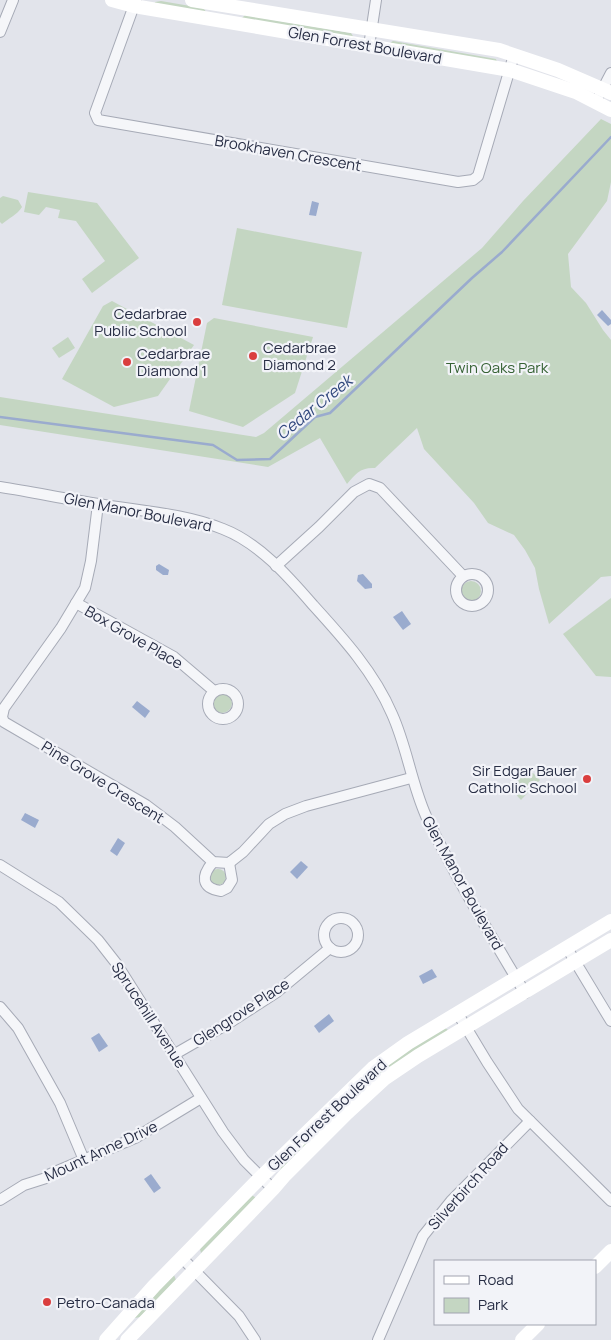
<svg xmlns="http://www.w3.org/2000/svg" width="611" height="1340" viewBox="0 0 611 1340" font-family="Manrope,sans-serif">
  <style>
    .green { fill: #c4d6c2 }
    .water { fill: #9aabce }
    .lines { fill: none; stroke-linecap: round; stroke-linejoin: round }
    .stream { stroke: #9aabce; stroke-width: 2.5 }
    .street-casing { stroke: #a6aab6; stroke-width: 12 }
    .street { stroke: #f5f6f9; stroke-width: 10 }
    .secondary { stroke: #fff; stroke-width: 14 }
    .poi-dot { fill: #da3e3e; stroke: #f2f3f8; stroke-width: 2 }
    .labels { text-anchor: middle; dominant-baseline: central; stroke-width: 4.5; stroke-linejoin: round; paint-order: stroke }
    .street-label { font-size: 15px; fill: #282e45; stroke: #f2f3f8 }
    .poi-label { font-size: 15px; fill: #282e45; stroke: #f2f3f8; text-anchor: start }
    .park-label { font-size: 15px; fill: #366234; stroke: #f2f3f8 }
    .water-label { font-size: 16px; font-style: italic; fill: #2f467c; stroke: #f2f3f8 }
  </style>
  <rect width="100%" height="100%" fill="#e2e4eb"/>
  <g class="green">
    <polygon points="161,1 202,8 205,10 206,13 155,3 155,2"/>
    <polygon points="245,15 351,33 354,38 241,19"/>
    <polygon points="393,41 496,59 497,62 390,43"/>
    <path d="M601 119 611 124V182L607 201 568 254 571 287 586 303 603 330 611 340V576L601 577 549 624 539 589 535 568 525 550 514 535 488 523 474 503 424 449 417 428 375 468C361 467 355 474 347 484L320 438 268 467 0 425V397L256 437 264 433 482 248 523 201Z"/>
    <polygon points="28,192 97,203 139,258 92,293 82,279 105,261 76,221 58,218 60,210 46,207 39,215 24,212"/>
    <path d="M3 196 18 200 22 207C17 215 9 218 2 224L0 222V198Z"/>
    <polygon points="237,228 362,252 347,328 222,305"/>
    <polygon points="112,301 194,345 158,396 114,407 62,379 103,306"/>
    <polygon points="214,318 313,337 295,393 243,427 189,411 207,323"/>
    <polygon points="68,337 75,348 59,358 52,348"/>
    <circle cx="471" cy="591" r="10"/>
    <polygon points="611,598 611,677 596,676 563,634"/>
    <circle cx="222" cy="703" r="10"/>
    <polygon points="522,773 533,773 540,780 521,800 507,785"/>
    <circle cx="218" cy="877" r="8"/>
    <polygon points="445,1028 448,1030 280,1170 280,1167 375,1075 402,1054"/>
    <polygon points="252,1195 256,1198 201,1253 200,1249"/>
    <polygon points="174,1275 176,1280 140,1317 135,1318 135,1313"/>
  </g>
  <g class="water">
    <polygon points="312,201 319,203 316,216 309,215"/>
    <polygon points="602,310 611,320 611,324 608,326 597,315"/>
    <polygon points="159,564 169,570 168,575 163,575 156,570 156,566"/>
    <polygon points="363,574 372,584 372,588 365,589 357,581 358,575"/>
    <polygon points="402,611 411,624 403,630 393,617"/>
    <polygon points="137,701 150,711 145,718 132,707"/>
    <polygon points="25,813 39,820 35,828 21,820"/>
    <polygon points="118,838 125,843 117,856 110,851"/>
    <polygon points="301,861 308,867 297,879 290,872"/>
    <polygon points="432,969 437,977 423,984 419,976"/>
    <polygon points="329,1014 334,1021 319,1033 314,1026"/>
    <polygon points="99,1033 108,1046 99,1052 91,1038"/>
    <polygon points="151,1174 161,1188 154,1193 144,1179"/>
  </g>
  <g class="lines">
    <polyline class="stream" points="0,417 213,445 237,460 270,459 315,417 330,413 472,278 502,252 611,137"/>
    <g class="street-casing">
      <g id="street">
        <polyline points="136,0 95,113 98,120 458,182 473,180 478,176 514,55"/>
        <polyline points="0,32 13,0"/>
        <polyline points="369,46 376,0"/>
        <polyline points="600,94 611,73"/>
        <path d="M0 487C33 492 65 499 98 504 139 511 183 513 223 529 259 543 288 576 313 605 343 638 374 672 392 714 407 747 411 782 426 816 455 877 490 934 525 993"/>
        <polyline points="98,504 91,561 85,588 61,628 4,708 2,717 4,722 146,805 175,827 213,862 229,863 243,852 269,824 285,814 306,806 411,778"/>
        <polyline points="276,566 319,527 354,492 369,484 380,488 463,576"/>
        <circle cx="472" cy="590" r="16"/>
        <polyline points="76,603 174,657 214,691"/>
        <circle cx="223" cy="704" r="15"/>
        <path d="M213 862C201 876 201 888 221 891L227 888 232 880 229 863"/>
        <polyline points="0,865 59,902 98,940 116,963 223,1132 244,1160 273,1189"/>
        <circle cx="341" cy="935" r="17"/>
        <polyline points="567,948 611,1021"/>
        <polyline points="0,1007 18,1028 60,1103 84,1160"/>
        <polyline points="458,1014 487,1062 518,1109 611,1201"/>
        <polyline points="175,1054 229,1023 277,992 330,948"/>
        <polyline points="0,1200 24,1185 46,1178 50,1174 135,1138 201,1098"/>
        <polyline points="182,1258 239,1316 255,1340"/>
        <polyline points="378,1340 423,1236 451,1201 530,1121"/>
      </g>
    </g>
    <use href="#street" class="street"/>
    <g class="secondary">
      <polyline points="112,0 134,6 510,70 576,92 611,110"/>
      <polyline points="192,0 499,50 558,70 611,93"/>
      <polyline points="595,1267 611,1251"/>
      <polyline points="106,1340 154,1286 261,1177 373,1068 408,1043 611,921"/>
      <polyline points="127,1340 273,1189 285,1175 347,1113 384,1079 418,1056 611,940"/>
      <polyline points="522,1340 538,1324"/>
    </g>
  </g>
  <g class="poi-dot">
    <circle cx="197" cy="322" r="5"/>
    <circle cx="253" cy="356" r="5"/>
    <circle cx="127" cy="362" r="5"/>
    <circle cx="587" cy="779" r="5"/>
    <circle cx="47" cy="1302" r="5"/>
  </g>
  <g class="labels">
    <g class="street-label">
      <text transform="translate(365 45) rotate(10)">Glen Forrest Boulevard</text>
      <text transform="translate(288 153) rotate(10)">Brookhaven Crescent</text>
      <text transform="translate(138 512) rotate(11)">Glen Manor Boulevard</text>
      <text transform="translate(134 637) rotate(30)">Box Grove Place</text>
      <text transform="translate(103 782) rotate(32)">Pine Grove Crescent</text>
      <text transform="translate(463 883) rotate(61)">Glen Manor Boulevard</text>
      <text transform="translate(241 1012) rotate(-33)">Glengrove Place</text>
      <text transform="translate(149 1015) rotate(57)">Sprucehill Avenue</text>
      <text transform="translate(327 1115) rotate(-43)">Glen Forrest Boulevard</text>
      <text transform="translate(101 1151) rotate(-25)">Mount Anne Drive</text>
      <text transform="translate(468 1186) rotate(-48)">Silverbirch Road</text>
    </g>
    <g class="poi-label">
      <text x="187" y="313" text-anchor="end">Cedarbrae<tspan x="187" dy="17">Public School</tspan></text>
      <text x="263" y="347">Cedarbrae<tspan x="263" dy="17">Diamond 2</tspan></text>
      <text x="137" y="353">Cedarbrae<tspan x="137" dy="17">Diamond 1</tspan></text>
      <text x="577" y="770" text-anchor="end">Sir Edgar Bauer<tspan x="577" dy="17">Catholic School</tspan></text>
      <text x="57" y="1302">Petro-Canada</text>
    </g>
    <g class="park-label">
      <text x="497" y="367">Twin Oaks Park</text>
    </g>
    <g class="water-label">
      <text transform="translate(314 407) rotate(-39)">Cedar Creek</text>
    </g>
  </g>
  <rect x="434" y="1260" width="162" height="65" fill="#f2f3f8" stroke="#a1a4b0"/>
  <rect x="444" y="1276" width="25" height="8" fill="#ffffff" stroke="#a1a4b0"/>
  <text x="478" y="1285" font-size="15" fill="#282e45">Road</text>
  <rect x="444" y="1298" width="25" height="15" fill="#c4d6c2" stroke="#a1a4b0"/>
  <text x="478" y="1310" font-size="15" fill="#282e45">Park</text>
</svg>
